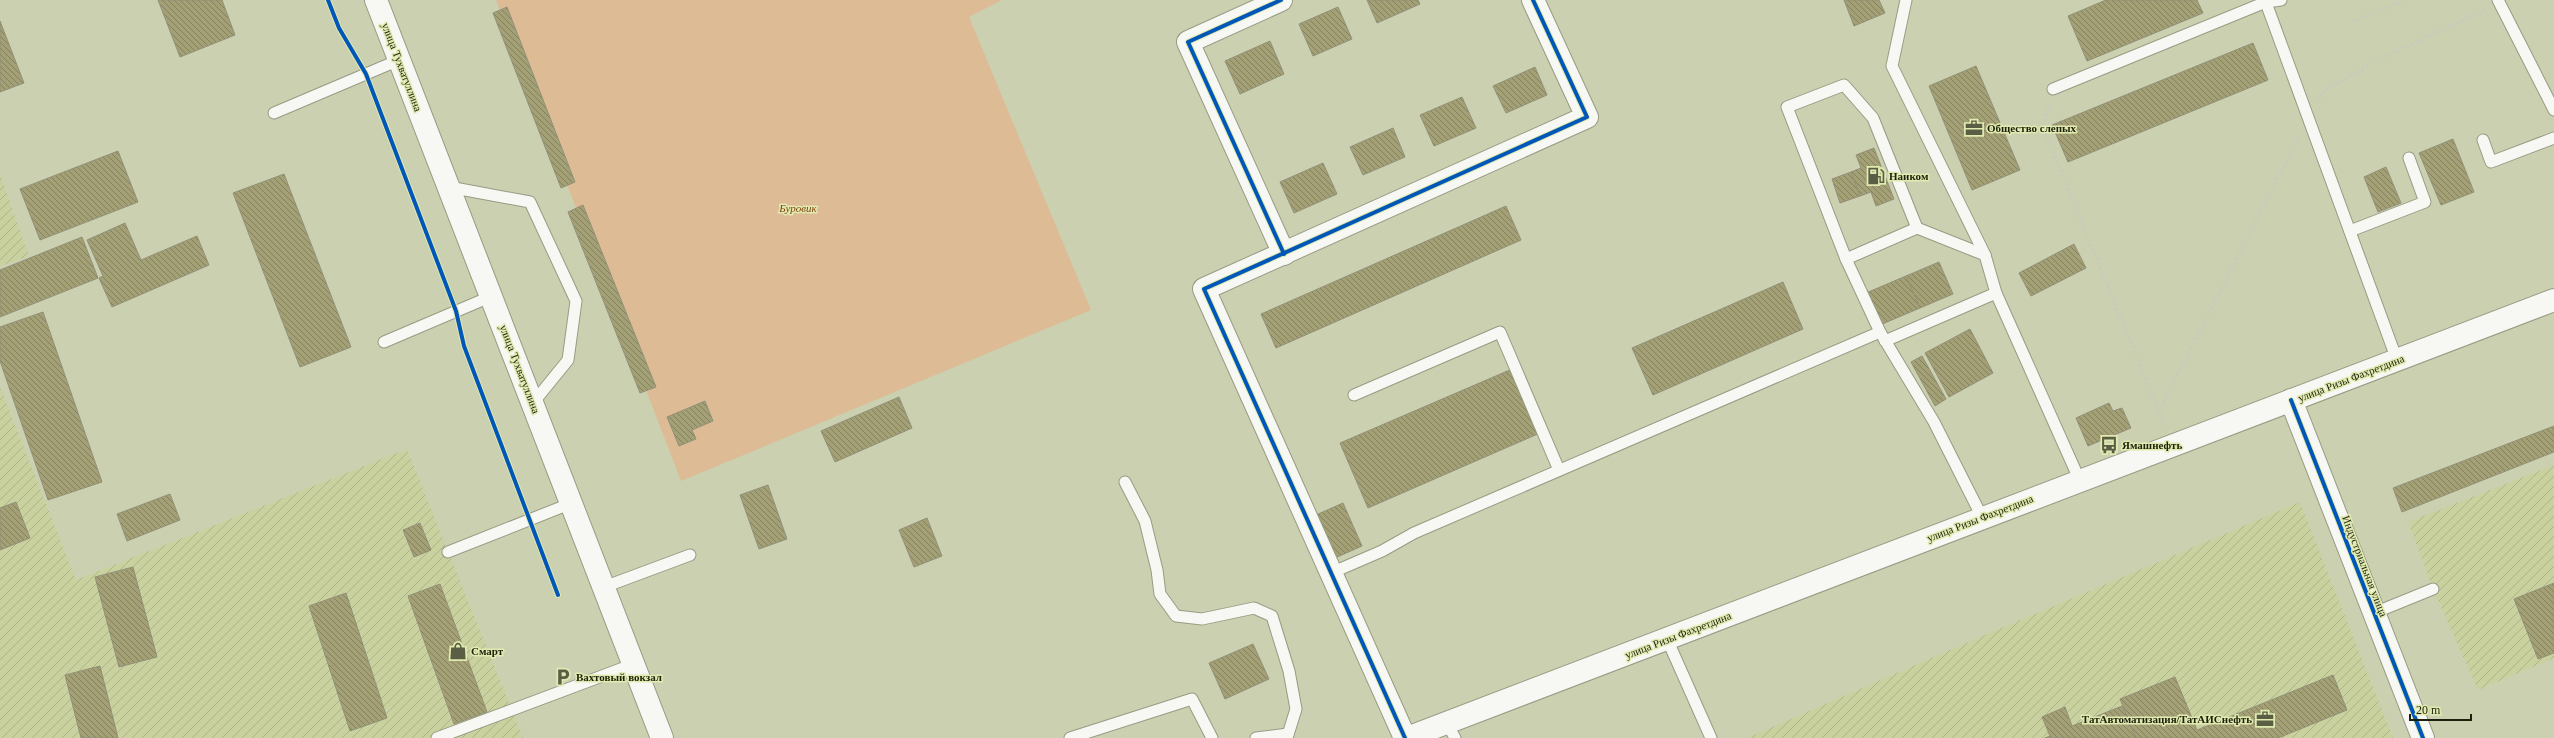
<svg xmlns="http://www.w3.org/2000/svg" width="2554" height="738" viewBox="0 0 2554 738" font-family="'Times New Roman',serif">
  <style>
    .industrial { fill: url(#industrial-furrows) }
    .green { fill: #ddbb94 }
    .building { fill: url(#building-back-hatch); stroke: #929179 }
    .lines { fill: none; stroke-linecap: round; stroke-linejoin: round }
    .lane-casing { stroke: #979b83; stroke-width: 13 }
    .street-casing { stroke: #979b83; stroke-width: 24 }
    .secondary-casing { stroke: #979b83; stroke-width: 24 }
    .primary-casing { stroke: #979b83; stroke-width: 24 }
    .path { stroke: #c8c9bf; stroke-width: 2.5; stroke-dasharray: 2 3; stroke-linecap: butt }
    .lane { stroke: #f7f8f3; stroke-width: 11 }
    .street { stroke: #f7f8f3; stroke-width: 22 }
    .secondary { stroke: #f7f8f3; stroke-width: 22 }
    .primary { stroke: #f7f8f3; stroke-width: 22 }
    .cycleway-casing { stroke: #e1eab1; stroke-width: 6 }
    .cycleway { stroke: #0057b8; stroke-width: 4 }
    .labels { text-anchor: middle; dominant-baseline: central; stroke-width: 3; stroke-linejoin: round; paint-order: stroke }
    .street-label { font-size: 11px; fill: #1d200a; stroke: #e1eab1 }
    .poi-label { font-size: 11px; font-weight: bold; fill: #1d200a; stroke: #e1eab1; text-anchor: start }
    .park-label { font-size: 11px; font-style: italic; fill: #80440f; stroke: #e1eab1 }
  </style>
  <defs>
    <pattern id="industrial-furrows" width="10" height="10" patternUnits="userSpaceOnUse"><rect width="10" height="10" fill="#c9d19f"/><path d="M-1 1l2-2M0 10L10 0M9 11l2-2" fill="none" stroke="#acb388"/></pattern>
    <pattern id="building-back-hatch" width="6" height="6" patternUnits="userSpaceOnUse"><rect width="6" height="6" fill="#a3a075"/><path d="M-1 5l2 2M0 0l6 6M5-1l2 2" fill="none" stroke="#84825e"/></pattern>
  </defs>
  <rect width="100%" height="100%" fill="#cbd0b1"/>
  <g class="industrial">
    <polygon points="0,174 29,256 0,266"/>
    <polygon points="0,387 76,580 407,449 523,738 0,738"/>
    <polygon points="2554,465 2554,658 2478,690 2433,589 2408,522"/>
    <polygon points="2300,502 2393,738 1747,738 1952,649"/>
  </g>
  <polygon class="green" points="496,0 1002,0 969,17 1091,310 681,481"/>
  <g class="building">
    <polygon points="158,0 222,0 235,35 180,57"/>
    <polygon points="1367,0 1418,0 1420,4 1377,23"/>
    <polygon points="1844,0 1879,0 1885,13 1854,26"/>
    <polygon points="2106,0 2197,0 2203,13 2087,61 2068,16"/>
    <polygon points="507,7 575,182 561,188 493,13"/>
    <polygon points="1338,7 1352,39 1313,56 1299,24"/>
    <polygon points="0,21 24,83 0,92"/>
    <polygon points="1270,41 1284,74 1240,94 1225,61"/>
    <polygon points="2253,43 2268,80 2068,162 2052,125"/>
    <polygon points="1976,66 2020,170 1972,190 1929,86"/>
    <polygon points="1535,67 1547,95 1506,113 1493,86"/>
    <polygon points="1462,97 1476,128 1434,146 1420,115"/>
    <polygon points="1393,128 1405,157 1363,175 1350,147"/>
    <polygon points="2453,139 2474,192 2441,205 2419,153"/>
    <polygon points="1874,148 1894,199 1876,206 1871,192 1860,196 1851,172 1861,168 1856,155"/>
    <polygon points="118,151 138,202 40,240 20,189"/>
    <polygon points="1323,163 1337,194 1294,213 1280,182"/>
    <polygon points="2386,167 2401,203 2378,212 2364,177"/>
    <polygon points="1851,172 1860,196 1840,203 1832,179"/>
    <polygon points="284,174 351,347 300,367 233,193"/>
    <polygon points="583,205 656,387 640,393 568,212"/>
    <polygon points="1506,206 1521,240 1276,348 1261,314"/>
    <polygon points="125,223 141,260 197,236 209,265 112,307 99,278 103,276 87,240"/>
    <polygon points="82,237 98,278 0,317 0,270"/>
    <polygon points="2074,244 2086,268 2031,296 2019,273"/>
    <polygon points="1939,262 1953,294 1920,308 1906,276"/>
    <polygon points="1906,276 1920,308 1880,325 1866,293"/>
    <polygon points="1783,282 1803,329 1653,395 1632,348"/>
    <polygon points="43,312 102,482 48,500 0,361 0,327"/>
    <polygon points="1970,329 1993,373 1949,397 1925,353"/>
    <polygon points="1922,356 1946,399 1935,406 1911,362"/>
    <polygon points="1512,369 1540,433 1368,508 1340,443"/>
    <polygon points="899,397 912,428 835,462 821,431"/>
    <polygon points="705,401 713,421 692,430 696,439 679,446 667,417"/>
    <polygon points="2109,403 2113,411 2122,408 2131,428 2088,446 2076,418"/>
    <polygon points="2554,426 2554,452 2402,512 2393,488"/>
    <polygon points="768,485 787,539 759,549 740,495"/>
    <polygon points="170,494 180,520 127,541 117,514"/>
    <polygon points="16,502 30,538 0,550 0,508"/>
    <polygon points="1343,503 1362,546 1335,558 1316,515"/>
    <polygon points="927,518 942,556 914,567 899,530"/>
    <polygon points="420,523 431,550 414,557 403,530"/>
    <polygon points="133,567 157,657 119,667 95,577"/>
    <polygon points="2554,583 2554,653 2538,659 2514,599"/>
    <polygon points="440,584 487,712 454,724 408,596"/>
    <polygon points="346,593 387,718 350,731 309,606"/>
    <polygon points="1253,644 1269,679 1225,699 1209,663"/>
    <polygon points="100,666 118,738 81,738 65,675"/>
    <polygon points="2333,675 2347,710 2278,738 2136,738 2120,699 2175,677 2197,730"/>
    <polygon points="2122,706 2136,738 2045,738 2050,736 2042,717 2065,707 2072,726"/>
  </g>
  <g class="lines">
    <g class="lane-casing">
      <g id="lane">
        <polyline points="1906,0 1892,66 1985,255 1996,293 2080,481"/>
        <polyline points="2265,0 2397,360"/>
        <polyline points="2498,0 2554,110"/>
        <polyline points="2053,89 2266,2 2281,0"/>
        <polyline points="274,113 399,60"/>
        <polyline points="2483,140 2491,162 2554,138"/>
        <polyline points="449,187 530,202 576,301 568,360 533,403"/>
        <polyline points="1917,228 1873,118 1844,85 1787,107 1846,259 1880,332 1934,422 1982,517"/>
        <polyline points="2350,231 2425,202 2409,158"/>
        <polyline points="1846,259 1917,228 1985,255"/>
        <polyline points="1885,341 1996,293"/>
        <polyline points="384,342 492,296"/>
        <polyline points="1354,395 1500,332 1559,470"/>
        <polyline points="1125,482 1145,521 1157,570 1160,594 1176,616 1202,619 1254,608 1272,616 1289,671 1296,709 1287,738"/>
        <polyline points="448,552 572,503"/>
        <polyline points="1331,573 1382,551 1414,533 1880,332"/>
        <polyline points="604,587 690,555"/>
        <polyline points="2374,613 2433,589"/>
        <polyline points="1667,639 1711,738"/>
        <polyline points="1447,723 1455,738"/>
        <polyline points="437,738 634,664"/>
        <polyline points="1070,738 1192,699 1212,738"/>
        <polyline points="1256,738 1288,734"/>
      </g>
    </g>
    <g class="street-casing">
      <g id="street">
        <polyline points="1281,0 1188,42 1284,254"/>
        <polyline points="1405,738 1204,289 1587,117 1533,0"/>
      </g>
    </g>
    <g class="secondary-casing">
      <polyline id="secondary" points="2291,400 2423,738"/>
    </g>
    <g class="primary-casing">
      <g id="primary">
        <polyline points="376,0 662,738"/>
        <polyline points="1407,738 2554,300"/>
      </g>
    </g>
    <g class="path">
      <polyline points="328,0 339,28 358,60"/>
      <polyline points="2352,22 2405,0"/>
      <polyline points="372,88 451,296"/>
      <polyline points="2319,101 2325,90 2380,59 2486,9"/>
      <polyline points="2049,104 2043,128 2165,426"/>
      <polyline points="460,326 464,346 524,506"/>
      <polyline points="2159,411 2299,137"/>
      <polyline points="535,535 558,595"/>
    </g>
    <use href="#lane" class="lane"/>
    <use href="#street" class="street"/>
    <use href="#secondary" class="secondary"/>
    <use href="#primary" class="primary"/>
    <g class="cycleway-casing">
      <g id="cycleway">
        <polyline points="328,0 339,28 366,74 456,311 464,346 558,595"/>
        <polyline points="1281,0 1188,42 1284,254"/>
        <polyline points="2291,400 2423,738"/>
        <polyline points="1405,738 1204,289 1587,117 1533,0"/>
      </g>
    </g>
    <use href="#cycleway" class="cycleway"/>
  </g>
  <defs>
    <g id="office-bare" transform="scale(1.38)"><path d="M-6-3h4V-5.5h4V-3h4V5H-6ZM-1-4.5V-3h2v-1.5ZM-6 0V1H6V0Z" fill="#5a5e44" stroke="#e1eab1" stroke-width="2.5" paint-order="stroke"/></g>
    <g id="fuel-bare" transform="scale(1.38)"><path d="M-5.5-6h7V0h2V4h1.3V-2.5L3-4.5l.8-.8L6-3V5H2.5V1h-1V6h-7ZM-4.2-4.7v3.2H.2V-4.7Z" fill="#5a5e44" stroke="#e1eab1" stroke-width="2.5" paint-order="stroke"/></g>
    <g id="bus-bare" transform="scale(1.38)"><path d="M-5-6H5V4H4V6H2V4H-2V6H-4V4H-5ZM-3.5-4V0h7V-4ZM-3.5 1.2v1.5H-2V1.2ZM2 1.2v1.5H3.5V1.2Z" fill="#5a5e44" stroke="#e1eab1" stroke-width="2.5" paint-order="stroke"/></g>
    <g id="shop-bare" transform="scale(1.38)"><path d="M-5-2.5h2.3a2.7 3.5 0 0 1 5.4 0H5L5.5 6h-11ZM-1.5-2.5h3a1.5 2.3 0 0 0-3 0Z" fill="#5a5e44" stroke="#e1eab1" stroke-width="2.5" paint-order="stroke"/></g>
    <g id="parking-bare" transform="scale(1.38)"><path d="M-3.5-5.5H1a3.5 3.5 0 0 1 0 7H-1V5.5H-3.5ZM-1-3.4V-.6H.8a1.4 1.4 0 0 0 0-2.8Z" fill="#5a5e44" stroke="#e1eab1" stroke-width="2.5" paint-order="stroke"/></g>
  </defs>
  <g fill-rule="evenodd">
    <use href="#office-bare" x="1974" y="128"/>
    <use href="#fuel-bare" x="1876" y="176"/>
    <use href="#bus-bare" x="2109" y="445"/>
    <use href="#shop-bare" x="458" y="651"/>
    <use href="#parking-bare" x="563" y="677"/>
    <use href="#office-bare" x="2265" y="719"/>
  </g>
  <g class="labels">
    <g class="street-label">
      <text transform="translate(402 67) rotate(69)">улица Тухватуллина</text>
      <text transform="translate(520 369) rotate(69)">улица Тухватуллина</text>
      <text transform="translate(2351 378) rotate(-21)">улица Ризы Фахретдина</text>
      <text transform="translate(1980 518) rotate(-21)">улица Ризы Фахретдина</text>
      <text transform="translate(2365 566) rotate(69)">Индустриальная улица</text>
      <text transform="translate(1678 635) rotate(-21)">улица Ризы Фахретдина</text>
    </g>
    <g class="poi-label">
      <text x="1987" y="128">Общество слепых</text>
      <text x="1889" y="176">Наиком</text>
      <text x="2122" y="445">Ямашнефть</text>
      <text x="471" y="651">Смарт</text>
      <text x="576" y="677">Вахтовый вокзал</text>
      <text x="2252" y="719" text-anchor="end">ТатАвтоматизация/ТатАИСнефть</text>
    </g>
    <g class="park-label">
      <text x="798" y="208">Буровик</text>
    </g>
  </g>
  <path d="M2410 714v6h61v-6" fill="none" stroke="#1d200a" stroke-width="2"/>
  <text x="2416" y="714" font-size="12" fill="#1d200a" stroke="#e1eab1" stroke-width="3" paint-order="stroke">20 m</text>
</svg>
